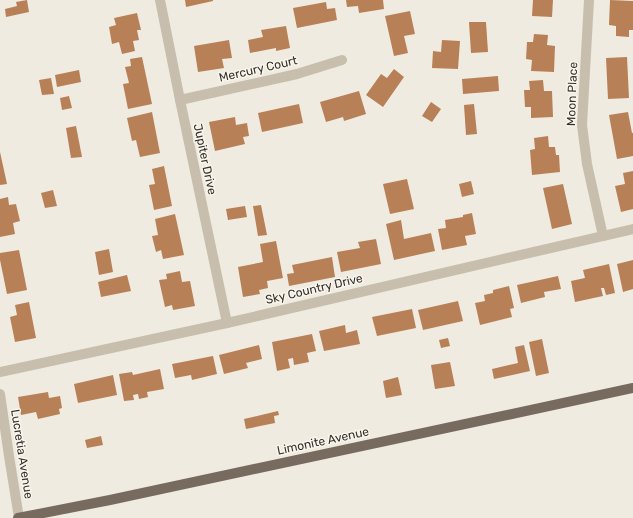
<svg xmlns="http://www.w3.org/2000/svg" width="633" height="518" viewBox="0 0 633 518" font-family="Rubik,sans-serif">
  <style>
    .building { fill: #b88056 }
    .lines { fill: none; stroke-linecap: round; stroke-linejoin: round }
    .minor { stroke: #c7bead; stroke-width: 10 }
    .primary { stroke: #766b5e; stroke-width: 10 }
    .labels { text-anchor: middle; dominant-baseline: central; stroke-width: 3; stroke-linejoin: round; paint-order: stroke }
    .street-label { font-size: 12px; fill: #36302b; stroke: #f8f5ec }
  </style>
  <rect width="100%" height="100%" fill="#f0ebe0"/>
  <g class="building">
    <polygon points="27,0 29,12 6,17 5,9 17,6 16,2"/>
    <polygon points="185,0 213,0 213,1 186,7"/>
    <polygon points="346,0 383,0 384,9 359,13 358,6 347,7"/>
    <polygon points="533,0 553,0 552,17 532,16"/>
    <polygon points="610,0 633,1 633,30 629,30 629,37 616,36 616,26 609,25"/>
    <polygon points="326,2 327,9 335,8 337,20 297,28 293,8"/>
    <polygon points="410,11 415,34 404,36 408,53 394,56 385,16"/>
    <polygon points="137,13 141,30 137,30 139,40 133,41 135,51 122,54 119,42 112,44 109,27 116,25 114,18"/>
    <polygon points="469,22 486,22 488,52 471,53"/>
    <polygon points="286,26 290,48 276,51 276,48 250,53 248,40 263,37 261,30"/>
    <polygon points="534,34 548,35 547,45 555,46 554,72 531,71 532,60 526,59 527,42 533,42"/>
    <polygon points="229,40 232,58 222,59 224,68 198,72 194,46"/>
    <polygon points="442,40 460,41 458,69 432,68 433,51 441,52"/>
    <polygon points="142,57 152,104 128,109 123,84 129,83 125,67 131,66 130,59"/>
    <polygon points="627,57 629,98 608,99 606,58"/>
    <polygon points="394,69 404,77 383,107 366,95 381,74 387,78"/>
    <polygon points="79,70 81,82 57,87 55,75"/>
    <polygon points="498,76 499,91 463,94 462,79"/>
    <polygon points="51,78 54,94 42,95 39,80"/>
    <polygon points="543,80 544,91 552,91 553,117 531,118 531,107 525,107 524,90 530,90 529,81"/>
    <polygon points="359,91 366,114 344,121 343,117 326,122 320,102"/>
    <polygon points="69,96 72,108 62,110 60,98"/>
    <polygon points="431,102 441,109 432,122 422,116"/>
    <polygon points="299,104 303,123 262,132 258,113"/>
    <polygon points="474,104 477,134 466,135 464,105"/>
    <polygon points="152,112 160,153 140,157 136,140 132,141 127,118"/>
    <polygon points="628,112 632,133 633,133 633,156 617,159 609,115"/>
    <polygon points="235,117 236,125 247,123 249,136 243,137 245,144 215,151 209,122"/>
    <polygon points="76,126 82,157 71,158 66,128"/>
    <polygon points="548,136 549,147 555,147 556,155 559,155 560,172 532,175 530,150 535,149 534,138"/>
    <polygon points="0,152 7,184 0,185"/>
    <polygon points="164,166 172,206 154,210 149,185 155,184 152,169"/>
    <polygon points="633,171 633,209 621,212 615,186 625,184 623,173"/>
    <polygon points="407,179 414,209 390,214 383,184"/>
    <polygon points="471,181 474,194 462,197 459,184"/>
    <polygon points="563,184 572,224 552,229 543,188"/>
    <polygon points="53,190 57,206 45,208 41,193"/>
    <polygon points="8,197 9,205 16,204 20,221 13,223 15,234 0,237 0,199"/>
    <polygon points="261,205 267,235 258,236 253,206"/>
    <polygon points="245,206 247,217 228,220 226,209"/>
    <polygon points="472,213 476,234 465,236 467,245 442,250 438,229 446,228 445,220 463,217 463,215"/>
    <polygon points="175,214 184,255 163,259 161,250 156,252 152,236 158,235 155,219"/>
    <polygon points="401,220 404,239 431,233 435,251 394,260 386,224"/>
    <polygon points="376,239 381,264 341,272 337,252 360,248 358,242"/>
    <polygon points="276,241 283,278 267,281 268,288 259,290 260,294 243,297 238,267 263,262 260,244"/>
    <polygon points="109,249 113,272 99,275 95,252"/>
    <polygon points="19,250 27,290 7,294 0,260 0,253"/>
    <polygon points="332,257 335,277 289,286 287,274 294,273 292,265"/>
    <polygon points="633,260 633,289 623,292 617,264"/>
    <polygon points="609,264 615,293 606,295 604,288 601,288 603,296 575,302 571,281 585,278 583,270"/>
    <polygon points="180,271 182,282 190,281 195,306 173,310 172,305 165,307 159,280 167,279 166,274"/>
    <polygon points="127,275 131,291 101,297 98,282"/>
    <polygon points="558,276 561,289 544,292 545,297 521,303 517,285"/>
    <polygon points="509,286 514,308 510,309 512,317 480,325 475,303 485,301 484,295 493,293 493,290"/>
    <polygon points="458,301 463,321 423,330 418,310"/>
    <polygon points="29,302 36,338 15,342 10,317 17,315 15,305"/>
    <polygon points="412,309 416,328 377,336 372,317"/>
    <polygon points="345,325 346,333 357,330 360,344 324,351 319,331"/>
    <polygon points="312,334 316,351 307,353 309,362 294,365 293,358 288,359 290,368 277,371 272,342"/>
    <polygon points="448,338 450,346 441,348 439,340"/>
    <polygon points="542,339 549,373 536,376 529,342"/>
    <polygon points="259,345 262,359 246,363 248,368 224,374 219,355"/>
    <polygon points="524,345 530,371 494,379 492,369 518,363 515,347"/>
    <polygon points="213,356 217,374 192,380 191,375 175,378 172,364"/>
    <polygon points="450,362 455,386 435,389 431,365"/>
    <polygon points="160,369 164,389 147,392 148,397 139,399 138,394 133,395 134,400 124,401 119,374 132,372 133,375"/>
    <polygon points="113,375 117,395 78,403 74,384"/>
    <polygon points="398,377 402,395 386,398 383,381"/>
    <polygon points="48,392 49,398 60,396 62,408 59,409 60,414 38,419 36,412 21,415 18,397"/>
    <polygon points="278,411 279,415 274,416 275,423 246,429 244,419"/>
    <polygon points="101,436 103,445 87,448 85,440"/>
  </g>
  <g class="lines">
    <g class="minor">
      <polyline points="160,0 180,100 227,323"/>
      <polyline points="589,0 582,125 587,164 603,236"/>
      <polyline points="180,100 297,74 342,60"/>
      <polyline points="0,372 227,323 633,229"/>
      <polyline points="0,394 9,456 19,518"/>
    </g>
    <polyline class="primary" points="18,518 110,500 633,388"/>
  </g>
  <g class="labels">
    <g class="street-label">
      <text transform="translate(258 69) rotate(-13)">Mercury Court</text>
      <text transform="translate(572 94) rotate(-88)">Moon Place</text>
      <text transform="translate(205 159) rotate(78)">Jupiter Drive</text>
      <text transform="translate(314 289) rotate(-13)">Sky Country Drive</text>
      <text transform="translate(323 441) rotate(-12)">Limonite Avenue</text>
      <text transform="translate(22 454) rotate(81)">Lucretia Avenue</text>
    </g>
  </g>
</svg>
